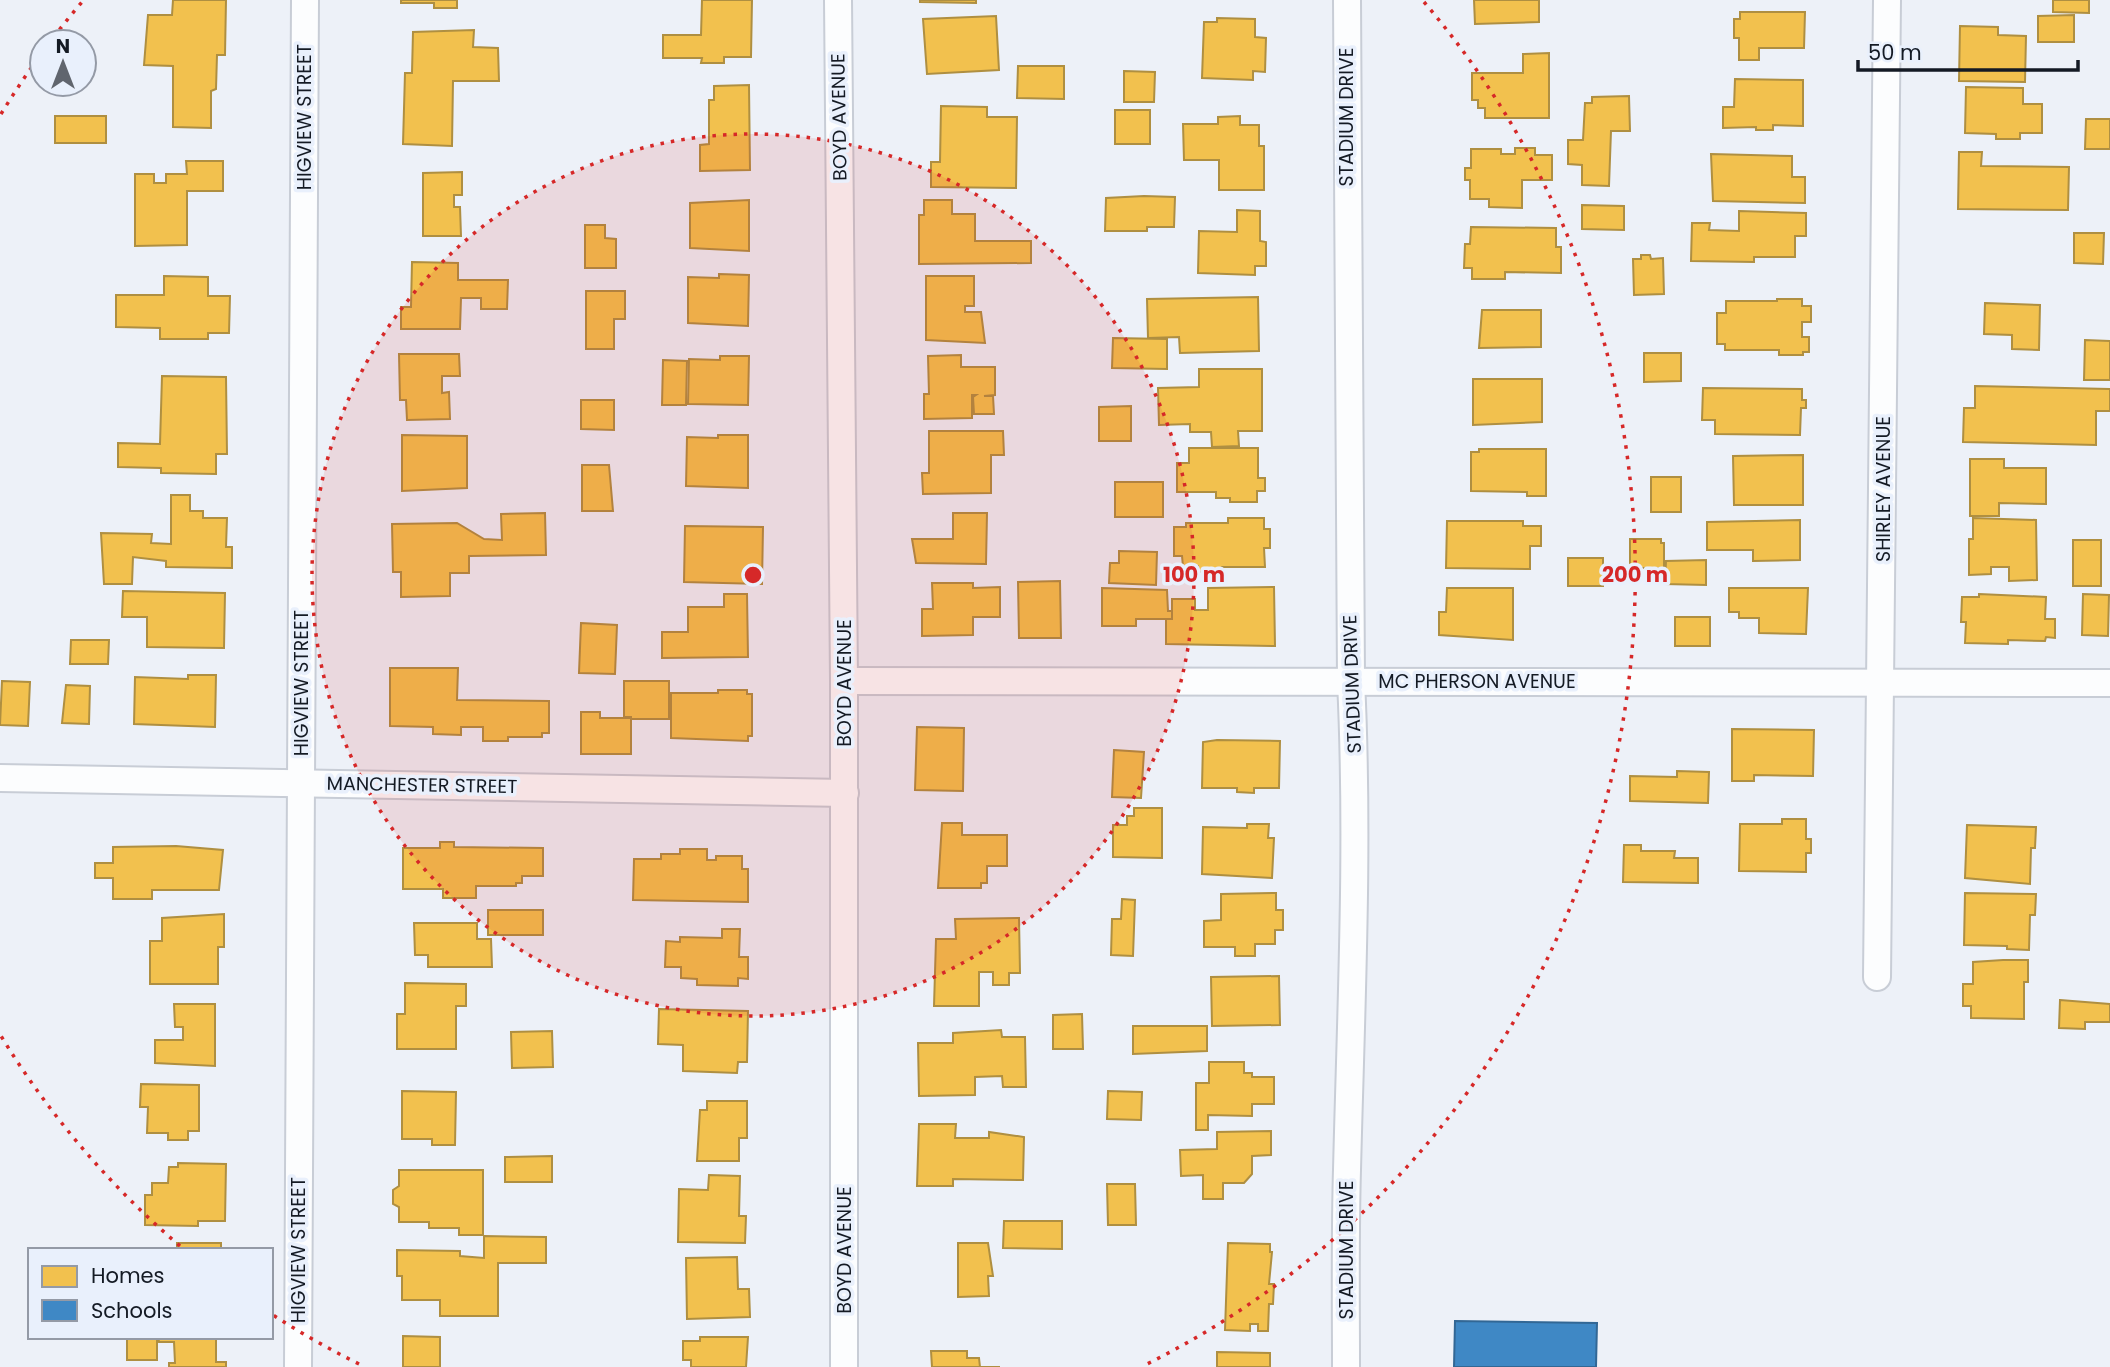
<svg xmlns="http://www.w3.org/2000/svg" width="2110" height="1367" viewBox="0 0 2110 1367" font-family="Poppins,sans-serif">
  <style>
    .homes { fill: #f2c14e; stroke: #af8f41; stroke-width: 2 }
    .schools { fill: #3f88c5; stroke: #326795; stroke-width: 2 }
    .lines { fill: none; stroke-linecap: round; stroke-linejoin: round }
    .street-casing { stroke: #c8cdd6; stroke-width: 30 }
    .street { stroke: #fcfdfe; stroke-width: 26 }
    .ring { fill: none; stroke: #d62828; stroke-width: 3.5; stroke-dasharray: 3.5 7 }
    .labels { text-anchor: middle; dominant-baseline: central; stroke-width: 7; stroke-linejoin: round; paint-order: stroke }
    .street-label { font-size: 19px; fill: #141a24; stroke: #e9f0fc }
    .centre { fill: #d62828; stroke: #e9f0fc; stroke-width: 3.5 }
    .ring-label { font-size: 21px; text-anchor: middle; font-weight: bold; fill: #d62828; stroke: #e9f0fc; stroke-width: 7; stroke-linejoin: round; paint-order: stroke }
  </style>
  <rect width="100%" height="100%" fill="#edf1f8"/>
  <g class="homes">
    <polygon points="173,0 226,0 225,55 217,55 216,89 211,91 211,128 173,127 173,66 144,65 148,15 172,15"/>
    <polygon points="401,0 457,0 457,8 434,8 434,3 401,3"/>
    <polygon points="702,0 752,0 751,57 724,57 724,63 701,63 702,58 663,58 663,35 701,35"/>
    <polygon points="920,0 976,0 976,3 920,2"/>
    <polygon points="1474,0 1539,0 1539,22 1475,24"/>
    <polygon points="2053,0 2089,0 2089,13 2053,12"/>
    <polygon points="1740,12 1805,12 1804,48 1759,48 1759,60 1739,60 1739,38 1734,38 1734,19 1740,19"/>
    <polygon points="2074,15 2074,42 2038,42 2038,16"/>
    <polygon points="996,16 999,70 927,74 923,19"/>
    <polygon points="1217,18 1255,19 1255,37 1266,38 1265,72 1253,71 1253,80 1202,78 1204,22 1217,22"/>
    <polygon points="1960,26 1998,27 1998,35 2026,36 2025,82 1959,81"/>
    <polygon points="474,30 473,47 498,48 499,81 453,81 452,146 403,144 405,73 412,73 413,32"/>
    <polygon points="1549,53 1549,118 1485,118 1485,108 1478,108 1478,100 1472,100 1472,73 1523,73 1523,54"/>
    <polygon points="1018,66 1064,66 1064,99 1017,98"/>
    <polygon points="1124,71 1155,72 1154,102 1124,102"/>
    <polygon points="1735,79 1803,80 1803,126 1773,125 1773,130 1756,130 1756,127 1723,128 1723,107 1734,107"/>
    <polygon points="749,85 750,170 700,171 700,145 709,144 709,100 714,100 714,86"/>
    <polygon points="1966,87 2023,88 2023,104 2042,104 2042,133 2020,133 2020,139 1996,139 1996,134 1965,133"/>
    <polygon points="1629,96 1630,131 1611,131 1609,186 1582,185 1582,165 1568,164 1568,140 1583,140 1585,103 1592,103 1592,97"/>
    <polygon points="941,106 987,107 987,117 1017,117 1016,188 931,187 931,162 940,162"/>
    <rect x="1115" y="110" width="35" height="34"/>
    <rect x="55" y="116" width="51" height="27"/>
    <polygon points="1240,116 1240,125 1259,125 1259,146 1264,146 1264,190 1219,190 1219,160 1184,160 1183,124 1218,124 1218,117"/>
    <polygon points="2086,119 2110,119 2110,149 2085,149"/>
    <polygon points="1515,148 1535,148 1535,155 1552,155 1552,180 1522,180 1522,208 1489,207 1489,199 1470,199 1470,180 1465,180 1465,168 1471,168 1471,149 1501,149 1501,154 1515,154"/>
    <polygon points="1959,152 1982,152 1981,166 2069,167 2068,210 1958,209"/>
    <polygon points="1711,154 1792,156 1792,177 1805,177 1805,203 1713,201"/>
    <polygon points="186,161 223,161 223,191 187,191 187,245 135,246 135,174 154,174 154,183 166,183 166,174 187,174"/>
    <polygon points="462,172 462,195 454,195 454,207 460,207 461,236 423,236 423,173"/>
    <polygon points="1144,196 1175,197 1174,227 1147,227 1147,231 1105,231 1106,198"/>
    <polygon points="749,200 749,251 690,248 690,203"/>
    <polygon points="924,200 952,200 952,214 975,214 975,241 1031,241 1031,263 919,264 919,215 924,215"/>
    <polygon points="1582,205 1624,206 1624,230 1582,229"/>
    <polygon points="1237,210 1260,211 1260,241 1266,242 1266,266 1255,266 1255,275 1198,273 1199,231 1237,232"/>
    <polygon points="1739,211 1806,213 1806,236 1795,236 1795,257 1754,257 1754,262 1691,261 1692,223 1710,223 1709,230 1739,231"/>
    <polygon points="585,225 605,225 605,238 616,239 616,268 585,268"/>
    <polygon points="1471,227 1556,228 1556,247 1561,247 1561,273 1505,272 1505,279 1472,279 1472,268 1464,268 1465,244 1470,244"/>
    <polygon points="2074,233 2104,233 2103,264 2074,263"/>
    <polygon points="1641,255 1650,255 1651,259 1663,258 1664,294 1634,295 1633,259 1641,259"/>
    <polygon points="412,262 458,263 458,280 508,280 507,309 481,309 481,298 461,298 460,329 401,329 401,307 411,307"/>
    <polygon points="719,274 749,275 748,326 688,323 688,277 719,278"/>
    <polygon points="164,276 208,277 208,296 230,296 229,333 208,333 208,339 160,339 160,328 116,327 116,295 164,295"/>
    <polygon points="926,276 974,276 974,306 965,306 965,312 981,312 985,343 926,340"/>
    <polygon points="586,291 625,291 625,319 614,319 614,349 586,349"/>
    <polygon points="1258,297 1259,351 1180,353 1179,337 1148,338 1147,299"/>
    <polygon points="1777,299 1802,299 1802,306 1811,306 1811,322 1802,322 1802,337 1809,337 1809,352 1803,352 1803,355 1779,355 1779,350 1725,350 1725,344 1717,344 1717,313 1726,313 1726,301 1777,301"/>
    <polygon points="1985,303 2040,305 2039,350 2012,349 2012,335 1984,334"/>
    <polygon points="1482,310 1541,310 1541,347 1479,348"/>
    <polygon points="1113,338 1167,339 1167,369 1112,368"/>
    <polygon points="2085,340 2110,341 2110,380 2084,380"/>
    <polygon points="1644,353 1681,353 1681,381 1644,382"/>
    <polygon points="399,354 459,354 460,376 442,376 442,393 449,392 450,419 407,420 406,400 400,400"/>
    <polygon points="961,355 961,367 995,367 995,395 984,396 993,396 994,414 974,414 973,397 976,395 972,395 972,418 924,419 924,394 929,394 928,356"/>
    <polygon points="720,356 749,356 748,405 688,404 689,359 720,360"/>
    <polygon points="663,360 687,361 686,405 662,405"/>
    <polygon points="1199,369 1262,369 1262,431 1238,431 1239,446 1212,447 1211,432 1190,432 1190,424 1159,425 1158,388 1199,387"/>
    <polygon points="162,376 226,377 227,454 216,454 216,474 161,473 161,468 118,467 118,443 160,444"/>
    <polygon points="1473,379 1542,379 1542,422 1473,425"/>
    <polygon points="1975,386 2110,389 2110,411 2096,411 2096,445 1963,442 1964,408 1975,408"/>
    <polygon points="1703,388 1802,389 1802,400 1806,400 1806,408 1801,408 1800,435 1715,434 1715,420 1702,420"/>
    <polygon points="581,400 614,400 614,430 581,429"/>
    <polygon points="1131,406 1131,441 1099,441 1099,407"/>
    <polygon points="929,431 1003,431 1004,455 991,455 991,493 923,494 922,473 929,473"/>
    <polygon points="402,435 467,436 467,488 402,491"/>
    <polygon points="718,435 748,435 748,488 686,486 687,437 718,438"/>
    <polygon points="1189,448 1258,448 1258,478 1265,478 1265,491 1257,491 1257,502 1230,502 1230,498 1216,498 1216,492 1177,492 1177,463 1189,463"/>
    <polygon points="1479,449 1546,449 1546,496 1527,496 1527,492 1471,491 1471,452 1479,452"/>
    <polygon points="1803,455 1803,505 1734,505 1733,456"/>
    <polygon points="1970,459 2004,459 2004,468 2046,468 2046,504 1999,503 1999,516 1970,516"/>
    <polygon points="582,465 609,465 613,511 582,511"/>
    <rect x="1651" y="477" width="30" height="35"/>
    <rect x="1115" y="482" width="48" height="35"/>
    <polygon points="171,495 190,495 190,511 203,511 203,518 227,518 226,547 232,547 232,568 166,567 166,561 133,557 132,584 104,584 101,533 152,534 151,543 171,544"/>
    <polygon points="545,513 546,555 469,556 469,573 450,573 450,596 401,597 401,572 393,572 392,524 457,523 484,539 502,540 501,514"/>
    <polygon points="953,513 987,513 986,564 916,563 912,539 953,539"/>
    <polygon points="1228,518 1264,518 1264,529 1270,529 1270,548 1264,548 1265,567 1222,567 1217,575 1205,575 1205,572 1198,572 1198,566 1183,566 1182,556 1174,556 1174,527 1186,527 1186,523 1228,523"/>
    <polygon points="1973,518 2036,520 2037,580 2009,581 2009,567 1991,567 1991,574 1969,575 1969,539 1973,539"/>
    <polygon points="1800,520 1800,560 1753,561 1753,550 1707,550 1707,522"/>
    <polygon points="1447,521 1523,521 1523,526 1541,526 1541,546 1530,546 1530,569 1446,568"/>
    <polygon points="685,526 763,527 762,584 684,582"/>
    <polygon points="1630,539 1661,539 1661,543 1664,543 1664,568 1630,568"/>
    <rect x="2073" y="540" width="28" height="46"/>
    <polygon points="1119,551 1157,552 1156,585 1109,583 1110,563 1119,563"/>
    <rect x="1568" y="558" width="35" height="28"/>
    <polygon points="1706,560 1706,585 1665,584 1666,561"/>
    <polygon points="1060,581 1061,638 1019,638 1018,582"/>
    <polygon points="932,583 973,583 973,588 1000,587 1000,617 973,617 973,635 922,636 922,609 933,609"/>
    <polygon points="1274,587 1275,646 1166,644 1166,619 1172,619 1172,599 1195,599 1195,610 1208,610 1208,588"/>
    <polygon points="1102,588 1167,590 1168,611 1172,611 1172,619 1136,619 1136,626 1102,626"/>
    <polygon points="1447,588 1513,588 1513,640 1439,635 1439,612 1446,612"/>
    <polygon points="1729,588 1808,588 1806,634 1759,633 1759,618 1739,618 1739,612 1729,612"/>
    <polygon points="123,591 225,593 224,648 147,647 147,617 122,617"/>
    <polygon points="724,594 747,594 748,657 662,658 662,632 688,632 688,607 724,607"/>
    <polygon points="1979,594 2046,597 2045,619 2055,619 2055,638 2046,637 2045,641 2008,640 2008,644 1965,643 1966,622 1961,622 1962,597 1979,597"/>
    <polygon points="2083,594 2109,595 2108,636 2082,635"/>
    <rect x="1675" y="617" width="35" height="29"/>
    <polygon points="581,623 617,625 615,674 579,673"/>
    <polygon points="71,640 109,640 108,664 70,664"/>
    <polygon points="390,668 458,668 457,700 549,701 549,733 542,733 542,737 508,737 508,741 483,741 483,727 461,727 461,735 433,734 433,727 390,726"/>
    <polygon points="188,675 216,675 215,727 134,724 135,677 188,679"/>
    <polygon points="2,681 30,682 28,726 0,725"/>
    <polygon points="624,681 669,681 669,719 631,719 631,717 624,717"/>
    <polygon points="66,685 90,686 89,724 62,723"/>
    <polygon points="718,690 747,690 747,694 752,694 752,736 748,736 748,741 671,738 671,693 718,693"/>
    <polygon points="581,712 600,712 600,718 631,718 631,754 581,754"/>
    <polygon points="917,727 964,728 963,791 915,790"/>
    <polygon points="1732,729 1814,730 1813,776 1754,775 1754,781 1732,781"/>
    <polygon points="1217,740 1280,741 1279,788 1254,788 1254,793 1237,792 1237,788 1202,788 1203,742"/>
    <polygon points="1114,750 1144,752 1141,798 1112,797"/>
    <polygon points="1677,771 1709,772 1708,803 1630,801 1630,776 1677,777"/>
    <polygon points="1134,808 1162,808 1162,858 1113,857 1113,825 1127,825 1127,816 1134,816"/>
    <polygon points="1782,819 1806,819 1806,839 1811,839 1811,853 1806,853 1806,872 1739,871 1740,824 1782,824"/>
    <polygon points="942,823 962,823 962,835 1007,835 1007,866 987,866 987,883 981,883 981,888 938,888"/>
    <polygon points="1247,824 1269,824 1268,838 1274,838 1272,878 1202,874 1203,827 1247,828"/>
    <polygon points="1967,825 2036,827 2035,848 2031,848 2030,884 1965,878"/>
    <polygon points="440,842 454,842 454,847 543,848 543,876 522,876 522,883 516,883 516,886 476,886 476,898 443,898 443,889 403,889 403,848 440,848"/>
    <polygon points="1624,845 1641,845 1641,851 1675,851 1674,858 1698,858 1698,883 1623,882"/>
    <polygon points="176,846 223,850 219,890 152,890 152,899 113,899 113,878 95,878 95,863 113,863 113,847"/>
    <polygon points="680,849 707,849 707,860 716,860 716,856 742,856 742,869 748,869 748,902 633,900 634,859 661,859 661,854 680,854"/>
    <polygon points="1276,893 1276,910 1283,910 1283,930 1275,930 1275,944 1255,944 1255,956 1235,956 1235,947 1204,947 1204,921 1221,920 1221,894"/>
    <polygon points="1965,893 2036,894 2035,915 2030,915 2029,950 2007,949 2007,946 1964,945"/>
    <polygon points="1122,899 1135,900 1133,956 1111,955 1112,919 1121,919"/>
    <rect x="488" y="910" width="55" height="25"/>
    <polygon points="224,914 224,947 218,947 218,984 150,984 150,941 162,941 162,918"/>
    <polygon points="1019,918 1020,973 1009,973 1009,985 993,985 993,972 979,972 979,1006 934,1006 936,939 956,939 955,919"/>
    <polygon points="414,923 477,923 477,939 491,939 492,967 428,967 428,955 415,955"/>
    <polygon points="722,929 740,929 739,957 748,957 748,979 738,978 738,986 697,985 697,979 681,978 681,967 665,967 666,941 680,942 680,937 722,938"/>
    <polygon points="2003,960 2028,960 2028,982 2024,982 2024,1019 1971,1018 1971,1006 1963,1006 1963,984 1973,984 1973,962"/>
    <polygon points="1279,976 1280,1025 1212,1026 1211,977"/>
    <polygon points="405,983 466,984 466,1006 456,1006 456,1049 397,1049 397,1014 405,1014"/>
    <polygon points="2060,1000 2110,1004 2110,1022 2085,1022 2085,1029 2059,1028"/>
    <polygon points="174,1004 215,1004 215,1066 155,1063 155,1040 183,1040 183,1027 175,1027"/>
    <polygon points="659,1009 748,1011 747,1062 738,1062 737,1073 683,1071 683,1045 658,1044"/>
    <polygon points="1082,1014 1083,1049 1053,1049 1053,1015"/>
    <polygon points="1133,1026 1207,1026 1207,1051 1133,1054"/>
    <polygon points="1001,1030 1002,1037 1025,1037 1026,1087 1003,1087 1002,1076 975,1077 975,1095 919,1096 918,1043 953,1043 953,1033"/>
    <polygon points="552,1031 553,1067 512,1068 511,1032"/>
    <polygon points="1209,1062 1244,1062 1244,1073 1252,1073 1252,1077 1274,1077 1274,1104 1252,1104 1252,1116 1208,1115 1208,1130 1196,1130 1196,1083 1209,1083"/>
    <polygon points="141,1084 199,1085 199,1131 188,1131 188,1140 168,1140 168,1133 147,1133 148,1107 140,1107"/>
    <polygon points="402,1091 456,1092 455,1145 432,1145 432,1139 402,1139"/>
    <polygon points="1108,1091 1142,1092 1141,1120 1107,1119"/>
    <polygon points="707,1101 747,1101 747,1138 739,1138 739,1161 697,1161 700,1110 707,1110"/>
    <polygon points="919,1124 956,1124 955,1138 989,1138 989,1132 1024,1137 1023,1180 953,1179 953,1186 917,1186"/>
    <polygon points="1271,1131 1271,1155 1252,1156 1252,1174 1244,1183 1223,1183 1223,1199 1203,1199 1203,1175 1181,1176 1180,1150 1217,1149 1217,1132"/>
    <polygon points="552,1156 552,1182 505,1182 505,1157"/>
    <polygon points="178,1163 226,1164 225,1221 198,1221 198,1226 145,1225 145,1195 152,1195 152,1183 168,1183 169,1167 178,1167"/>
    <polygon points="399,1170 483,1170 483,1235 459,1235 459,1228 429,1228 429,1222 399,1222 399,1207 393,1204 393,1190 399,1186"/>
    <polygon points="709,1175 740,1176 739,1216 746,1216 745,1243 678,1242 679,1189 708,1190"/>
    <polygon points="1107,1184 1135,1184 1136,1225 1108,1225"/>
    <polygon points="1004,1221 1062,1221 1062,1249 1003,1248"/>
    <polygon points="484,1236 546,1237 546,1263 498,1263 498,1316 440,1316 440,1300 402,1300 402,1276 397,1276 397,1250 460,1251 460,1256 484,1258"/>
    <rect x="177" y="1243" width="44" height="7"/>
    <polygon points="958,1243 988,1243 993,1276 988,1276 989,1296 958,1297"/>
    <polygon points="1228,1243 1270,1244 1270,1252 1272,1252 1269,1284 1274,1284 1273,1304 1269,1304 1268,1331 1258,1331 1258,1324 1250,1324 1250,1331 1225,1330"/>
    <polygon points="737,1257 738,1289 749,1289 750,1317 687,1319 686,1258"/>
    <polygon points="403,1336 440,1337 440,1367 403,1367"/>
    <rect x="127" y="1337" width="30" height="23"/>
    <polygon points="158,1337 216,1337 216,1362 226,1362 226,1367 169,1367 169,1363 175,1363 174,1342 159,1342"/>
    <polygon points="700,1337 748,1337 746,1367 691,1367 691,1360 683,1360 683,1341 700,1341"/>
    <polygon points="931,1351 967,1351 967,1358 979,1358 980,1367 1000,1367 932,1367"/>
    <polygon points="1217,1352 1270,1353 1270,1367 1217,1367"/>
  </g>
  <polygon class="schools" points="1455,1321 1597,1323 1596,1367 1454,1367"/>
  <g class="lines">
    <g class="street-casing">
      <g id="street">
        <polyline points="838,0 844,681 844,1367"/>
        <polyline points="844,681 2110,683"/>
        <polyline points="0,778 845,793"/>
        <polyline points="1877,977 1887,0"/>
        <polyline points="298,1367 305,0"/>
        <path d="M1346 1367C1346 1301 1345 1236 1347 1170 1351 1007 1359 845 1351 681L1347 0"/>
      </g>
    </g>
    <use href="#street" class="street"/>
  </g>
  <circle cx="753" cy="575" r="441" fill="#d62828" fill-opacity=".12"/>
  <g class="ring">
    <circle cx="753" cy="575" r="441"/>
    <path d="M359 1364A882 882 0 0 1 273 1315M180 1246A882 882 0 0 1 1 1036M1 114A882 882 0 0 1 39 57M53 38A882 882 0 0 1 82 2M1424 2A882 882 0 0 1 1147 1364"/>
  </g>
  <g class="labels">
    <g class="street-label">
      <text transform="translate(304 117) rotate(-90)">HIGVIEW STREET</text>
      <text transform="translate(839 117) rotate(-91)">BOYD AVENUE</text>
      <text transform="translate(1346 117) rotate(-90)">STADIUM DRIVE</text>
      <text transform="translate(1883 489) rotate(-90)">SHIRLEY AVENUE</text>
      <text x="1477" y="681">MC PHERSON AVENUE</text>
      <text transform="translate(301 683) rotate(-90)">HIGVIEW STREET</text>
      <text transform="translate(844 683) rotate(-90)">BOYD AVENUE</text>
      <text transform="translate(1352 684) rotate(-92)">STADIUM DRIVE</text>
      <text transform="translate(422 785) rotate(1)">MANCHESTER STREET</text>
      <text transform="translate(298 1250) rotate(-90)">HIGVIEW STREET</text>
      <text transform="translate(844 1250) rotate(-90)">BOYD AVENUE</text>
      <text transform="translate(1346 1250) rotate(-90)">STADIUM DRIVE</text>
    </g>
  </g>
  <circle cx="753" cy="575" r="10" class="centre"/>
  <g class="ring-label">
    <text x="1194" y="582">100 m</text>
    <text x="1635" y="582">200 m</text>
  </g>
  <rect x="28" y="1248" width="245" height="91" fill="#e9f0fc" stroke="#949aa6" stroke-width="2"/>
  <rect x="42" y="1266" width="35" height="21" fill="#f2c14e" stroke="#949aa6" stroke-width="2"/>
  <text x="91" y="1283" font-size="21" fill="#141a24">Homes</text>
  <rect x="42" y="1300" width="35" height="21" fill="#3f88c5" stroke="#949aa6" stroke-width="2"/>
  <text x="91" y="1318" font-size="21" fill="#141a24">Schools</text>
  <g transform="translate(63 63)"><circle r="33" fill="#e9f0fc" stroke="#949aa6" stroke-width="2"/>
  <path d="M0-5L12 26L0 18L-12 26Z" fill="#60656e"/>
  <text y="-10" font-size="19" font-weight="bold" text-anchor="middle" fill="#141a24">N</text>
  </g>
  <path d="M1858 60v10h220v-10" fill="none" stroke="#141a24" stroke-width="3.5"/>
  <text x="1868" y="60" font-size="21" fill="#141a24" stroke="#e9f0fc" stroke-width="5" paint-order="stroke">50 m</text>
</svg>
